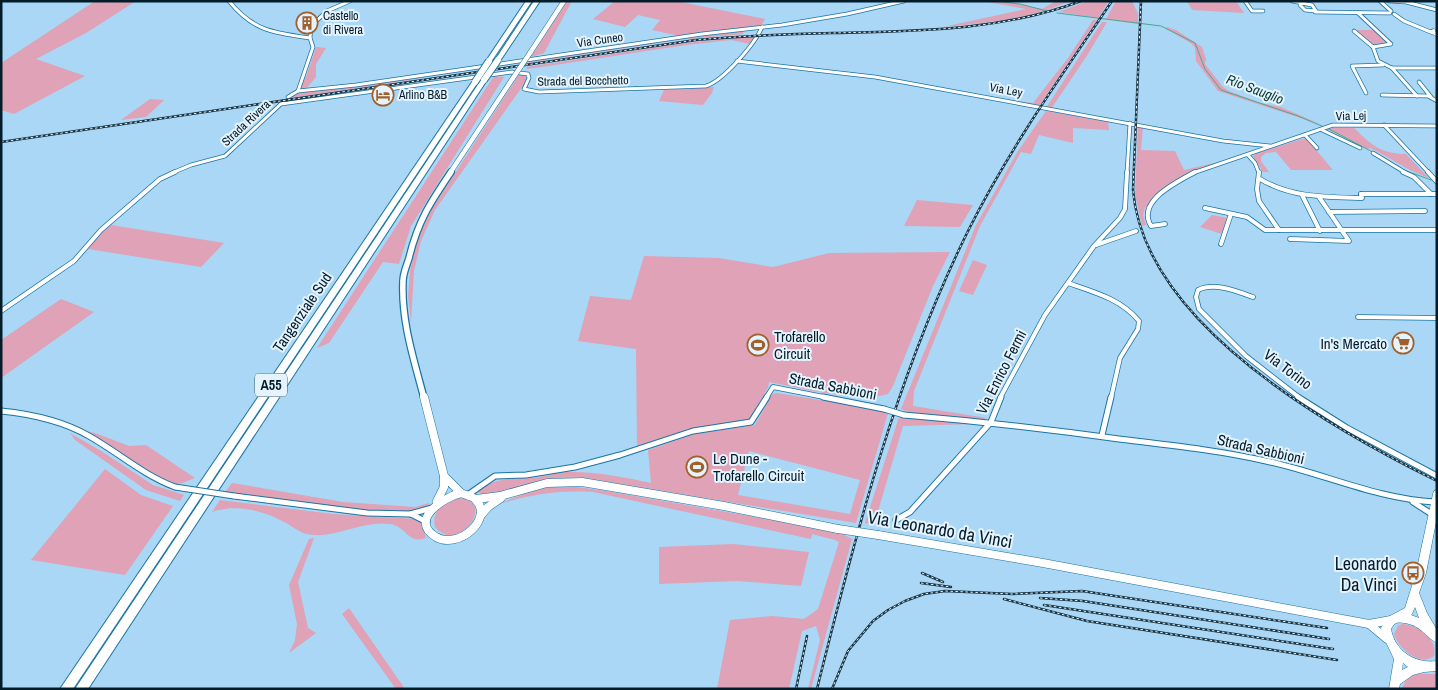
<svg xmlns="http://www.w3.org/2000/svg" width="1438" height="690" viewBox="0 0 1438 690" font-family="'Archivo Narrow',sans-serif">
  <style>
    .green { fill: #dfa2b7; fill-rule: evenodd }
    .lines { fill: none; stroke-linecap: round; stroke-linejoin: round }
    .stream { stroke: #46a994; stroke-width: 1 }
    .street-far2-casing { stroke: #1a74a1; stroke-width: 4.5 }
    .street-far1-casing { stroke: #1a74a1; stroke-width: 5.5 }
    .street-casing { stroke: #1a74a1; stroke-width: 7 }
    .secondary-far2-casing { stroke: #1a74a1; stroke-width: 5.5 }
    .secondary-far1-casing { stroke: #1a74a1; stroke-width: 8 }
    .secondary-casing { stroke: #1a74a1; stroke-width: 9 }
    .primary-casing { stroke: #1a74a1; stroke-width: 1 }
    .highway-casing { stroke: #1a74a1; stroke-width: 2 }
    .street-far2 { stroke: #fff; stroke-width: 3 }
    .street-far1 { stroke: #fff; stroke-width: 4 }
    .street { stroke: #fff; stroke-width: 5 }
    .secondary-far2 { stroke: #fff; stroke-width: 4.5 }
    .secondary-far1 { stroke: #fff; stroke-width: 5.5 }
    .secondary { stroke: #fff; stroke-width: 8 }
    .primary { fill: #fff; fill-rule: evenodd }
    .highway { fill: #fff; fill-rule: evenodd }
    .rail-casing { stroke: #193545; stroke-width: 2.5 }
    .rail { stroke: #e4f3fd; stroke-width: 1; stroke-dasharray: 2.5; stroke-linecap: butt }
    .street-bridge-casing { stroke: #1a74a1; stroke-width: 7; stroke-linecap: butt }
    .secondary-bridge-far1-casing { stroke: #1a74a1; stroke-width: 5.5; stroke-linecap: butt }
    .secondary-bridge-casing { stroke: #1a74a1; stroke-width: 9; stroke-linecap: butt }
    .highway-bridge-casing { stroke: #1a74a1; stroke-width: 8; stroke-linecap: butt }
    .street-bridge { stroke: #fff; stroke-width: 5 }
    .secondary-bridge-far1 { stroke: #fff; stroke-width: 4.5 }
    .secondary-bridge { stroke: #fff; stroke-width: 8 }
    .highway-bridge { stroke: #fff; stroke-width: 6 }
    .labels { text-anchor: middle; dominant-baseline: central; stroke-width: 4; stroke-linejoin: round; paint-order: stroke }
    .far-poi-label { font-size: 12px; fill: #031c2a; stroke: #e4f3fd; text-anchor: start }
    .far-street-label { font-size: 12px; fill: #031c2a; stroke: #e4f3fd }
    .far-water-label { font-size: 14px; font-style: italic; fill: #08372e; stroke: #e4f3fd }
    .shield { fill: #e4f3fd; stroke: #465c69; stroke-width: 1 }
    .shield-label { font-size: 14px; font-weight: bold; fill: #031c2a }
    .street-label { font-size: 15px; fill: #031c2a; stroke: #e4f3fd }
    .poi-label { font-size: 15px; fill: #031c2a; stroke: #e4f3fd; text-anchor: start }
    .near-street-label { font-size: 18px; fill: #031c2a; stroke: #e4f3fd }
    .near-poi-label { font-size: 18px; fill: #031c2a; stroke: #e4f3fd; text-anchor: end }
  </style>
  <rect width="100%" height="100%" fill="#a9d7f5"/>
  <g class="green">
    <polygon points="95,1 136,1 86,33 36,59 85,76 14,114 1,110 1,63"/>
    <polygon points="567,1 572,1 544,53 531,57"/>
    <polygon points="615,1 676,1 765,19 761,26 679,36 652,30 660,20 638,15 625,27 593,19"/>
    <path d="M982 1H1004L1042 9 1056 1H1070C1030 19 987 23 943 27L1026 9Z"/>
    <polygon points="1087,1 1109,1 1098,18 1059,12"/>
    <polygon points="1116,1 1132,1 1138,14 1138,24 1106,19"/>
    <polygon points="1187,1 1236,1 1244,13 1192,10"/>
    <polygon points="1093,20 1097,20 1039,106 1015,101 1033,103 1068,58"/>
    <polygon points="1102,22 1107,22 1088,54 1051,109 1046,108"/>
    <polygon points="1167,27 1176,30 1202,47 1206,59 1205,64 1223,87 1229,91 1260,103 1281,107 1322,125 1218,91 1196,61 1195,48 1192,44 1165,28"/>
    <polygon points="1356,30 1373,30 1388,44 1373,45"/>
    <polygon points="743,31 743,34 679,40 528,63 529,60"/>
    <polygon points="756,36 750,44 731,40 686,45 542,67 527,69 526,67 686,43"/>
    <polygon points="316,47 326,48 316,64 316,77 306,89 301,89 300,85 306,77"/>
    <polygon points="520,73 526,75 527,80 435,210 421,241 414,271 411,322 408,296 410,271 417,240 431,210"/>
    <polygon points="494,76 504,77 411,226 399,264 383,262 329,343 317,348"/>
    <polygon points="421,77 417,79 290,98 299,92"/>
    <polygon points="714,87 712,93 703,105 659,101 664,90"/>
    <polygon points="150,99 164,100 146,117 121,120"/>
    <polygon points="1046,111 1108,122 1109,130 1073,128 1073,143 1039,135 1031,154 1021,152 980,226 914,391 913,406 987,418 979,420 912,413 901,409 976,225 1018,151"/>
    <polygon points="1138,125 1143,126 1141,150 1175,151 1184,170 1223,161 1196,170 1171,184 1145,208 1143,215 1146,225 1142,226 1135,194"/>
    <path d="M1330 128H1354C1371 145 1382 154 1406 154L1429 178C1406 170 1391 158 1370 148L1368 149 1327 129Z"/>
    <polygon points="1306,138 1333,170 1291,170 1276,152 1266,153 1261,157 1261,161 1269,172 1263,172 1253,156 1256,153"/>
    <polygon points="917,200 973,205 960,227 904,226"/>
    <polygon points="1212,215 1228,218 1222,234 1200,227"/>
    <polygon points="111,225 224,243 201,267 88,249 97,236"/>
    <path d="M950 252 933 286 893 386 888 394C858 403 801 388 769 382L768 388 749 420 699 428 637 446 636 349 578 341 590 296 631 300 644 256 719 258 773 267 829 253Z"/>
    <polygon points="973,260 987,265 973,295 959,291"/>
    <polygon points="61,299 94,312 1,378 1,340"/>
    <path d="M777 393 864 407 888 413 856 523 579 477 545 480 492 495 484 496 478 492C493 478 509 479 528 478 541 478 554 473 566 472 594 471 624 477 651 483L648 450 694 434 755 425 772 394ZM749 451 860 480 850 514 738 495Z"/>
    <polygon points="899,417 976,424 903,426 874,525 865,523"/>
    <path d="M83 430 98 434 129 446 146 445 195 478C189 480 182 484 176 484 149 480 107 446 83 430Z"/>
    <polygon points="70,433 101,451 153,485 184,495 180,501 146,490 75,440"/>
    <polygon points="105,469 141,495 173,506 125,575 31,560"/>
    <polygon points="232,483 343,502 415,507 429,503 428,507 414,512 349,510 225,492"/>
    <path d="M563 485 606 491 813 527 839 532 852 539 811 689H808L820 640 816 626 802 631 789 689H717L730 620 772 616 804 619 818 609 839 542 835 540 812 534 811 539 593 492C557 490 533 494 499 504L533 490Z"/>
    <path d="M456 498C499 498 460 556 435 527 431 511 443 504 456 498Z"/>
    <path d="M220 500 333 514 419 519 422 523 426 538C406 544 408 527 390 524 361 520 334 540 306 534 298 532 290 524 282 521 262 510 234 504 212 512Z"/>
    <polygon points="314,538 298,582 308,628 316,633 289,653 295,640 297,624 289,585 309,539"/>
    <polygon points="733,544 809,552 801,586 737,581 659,584 659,547"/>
    <polygon points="349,608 405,689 396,689 342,614"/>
    <path d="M1402 624C1417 624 1438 638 1434 656 1419 667 1399 649 1394 634L1398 626Z"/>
    <polygon points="1414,674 1437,674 1437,689 1401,689 1407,679"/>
  </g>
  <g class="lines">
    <g class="stream">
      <polyline points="995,1 1020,4 1047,11"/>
      <polyline points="1057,13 1161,26 1195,43 1205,69 1221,90 1298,116 1324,127"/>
      <polyline points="1327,128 1386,159"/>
      <polyline points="1404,170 1431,180"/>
    </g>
    <g class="street-far2-casing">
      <g id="street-far2">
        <path d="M229 1C253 31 274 33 310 38"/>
        <polyline points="1245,1 1252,11 1263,11"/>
        <polyline points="1292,1 1303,3"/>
        <polyline points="1380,1 1391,11"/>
        <polyline points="1389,1 1406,2 1437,10"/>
        <polygon points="1301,3 1312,5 1316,11 1305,10 1300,5"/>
        <polyline points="1315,12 1390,13"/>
        <polyline points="1358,13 1391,44 1373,47 1378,61 1392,68 1417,96"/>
        <polyline points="1394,14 1404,21 1433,33"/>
        <polyline points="1354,31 1373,47"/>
        <polyline points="737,61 875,77 1223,141 1270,146"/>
        <polyline points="493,65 702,34 782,25 847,14 904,1"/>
        <polyline points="1392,68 1437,68"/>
        <polyline points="1419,82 1431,97"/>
        <polyline points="298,91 356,85 486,66"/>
        <polyline points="1366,93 1352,66 1383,65"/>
        <polyline points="1382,95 1428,96 1437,101"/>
        <polyline points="288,97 298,91 313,47 310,38 311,26 327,11 350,1"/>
        <path d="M281 104 512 72 528 74 529 78 524 89 539 92 706 86C723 81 755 44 762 27"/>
        <polyline points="1384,125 1429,173"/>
        <polyline points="1322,130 1360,148"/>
        <polyline points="1305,135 1317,148"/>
        <polyline points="1373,153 1406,173"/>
        <polyline points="1248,155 1255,163 1259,173"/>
        <polyline points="172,173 191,165 225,156 283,102"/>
        <polyline points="1127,173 1130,123"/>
        <polyline points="1193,173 1333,125 1437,126"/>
      </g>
    </g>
    <g class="street-far1-casing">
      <g id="street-far1">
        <polyline points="1259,172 1257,189 1259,201 1279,230"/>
        <polyline points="1403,172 1414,177 1431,194"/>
        <polyline points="1428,172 1437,182"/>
        <path d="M1260 179C1292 198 1326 197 1362 198L1361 194"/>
        <polyline points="1361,194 1437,194"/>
        <polyline points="1302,195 1320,231"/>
        <polyline points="1205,208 1247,217 1265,230 1437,230"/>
        <polyline points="1329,212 1425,211"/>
        <path d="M1165 224 1151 226C1136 201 1177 182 1195 172"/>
        <polyline points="1290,239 1349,241 1319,197"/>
        <polyline points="1221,244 1231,214"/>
        <polyline points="1096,245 1136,231"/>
        <path d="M1068 283C1094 292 1121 299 1139 321L1138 329 1120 358 1111 398"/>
        <path d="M1253 297C1236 291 1215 282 1198 290L1196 297 1199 309 1246 356 1300 398"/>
        <polyline points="1,311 74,261 101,230 160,179 175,172"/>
        <polyline points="1358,317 1437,318"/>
        <polyline points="766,398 773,387 829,398"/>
        <polyline points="1000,398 1045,315 1094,246 1120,218 1125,209 1127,172"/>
      </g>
    </g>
    <g class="street-casing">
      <g id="street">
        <polyline points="823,397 884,409"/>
        <polyline points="1298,397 1347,428 1437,476"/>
        <path d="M1 411C31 414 63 421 89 436 119 453 143 475 175 487"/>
        <path d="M904 415C976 421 1048 429 1119 439 1168 445 1217 450 1266 461 1323 473 1376 499 1435 502"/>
        <polyline points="1102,435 1111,397"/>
        <polyline points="469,494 495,476 526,475 575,467 620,455 693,431 751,422 767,397"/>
        <polyline points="234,496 367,513 410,514 432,508"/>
        <polyline points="1413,502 1433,515"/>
        <polyline points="411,514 427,522"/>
        <polyline points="896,520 910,512 991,422 1001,397"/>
      </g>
    </g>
    <g class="secondary-far2-casing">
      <g id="secondary-far2">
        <polyline points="530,53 564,1"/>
        <polyline points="450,173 513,78"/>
      </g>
    </g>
    <g class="secondary-far1-casing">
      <path id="secondary-far1" d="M424 398C414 360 401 321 403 281 403 273 407 265 409 258 418 221 430 203 451 172"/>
    </g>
    <g class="secondary-casing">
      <g id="secondary">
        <polyline points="424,397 444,476 461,493"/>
        <path d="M461 493C465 495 472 496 475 499 495 518 459 550 436 537 408 520 444 497 461 493Z"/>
        <polyline points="476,499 500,496 547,483 582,482 724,506 838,529"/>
        <polyline points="437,501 444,487 444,477"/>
        <polyline points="481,515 488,507 501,498"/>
        <polyline points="878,535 1043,563 1369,624 1391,620"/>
        <polyline points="1369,624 1387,639"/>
      </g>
    </g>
    <g class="primary-casing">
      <g id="primary">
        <polygon points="1434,29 1436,30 1435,31 1437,33 1437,37 1429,31"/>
        <path d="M1437 490V517L1426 573 1419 593 1427 613 1437 630V643C1424 636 1422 626 1405 623 1397 622 1395 622 1391 629 1395 651 1415 664 1437 661V671L1424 672 1413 675 1400 684 1399 689H1389L1394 659 1383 636 1381 628 1388 617 1405 608 1416 573 1433 494 1434 491ZM1415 607 1419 618 1411 615 1412 614ZM1403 663 1408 667 1402 670Z"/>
      </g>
    </g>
    <g class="highway-casing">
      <g id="highway">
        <polygon points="526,1 532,1 491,62 487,62 486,61"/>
        <polygon points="534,1 540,1 500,61 496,61 495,60"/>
        <polygon points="484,78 487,80 88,689 75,689 481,80"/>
        <polygon points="475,80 478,82 73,689 60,689 472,82"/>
      </g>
    </g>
    <use href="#street-far2" class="street-far2"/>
    <use href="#street-far1" class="street-far1"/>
    <use href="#street" class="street"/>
    <use href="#secondary-far2" class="secondary-far2"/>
    <use href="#secondary-far1" class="secondary-far1"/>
    <use href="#secondary" class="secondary"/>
    <use href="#primary" class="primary"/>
    <use href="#highway" class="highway"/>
    <g class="rail-casing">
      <g id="rail">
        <path d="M1141 1 1133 190C1144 323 1330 428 1437 481"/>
        <path d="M1 142 696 40C742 36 787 34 833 33 917 31 1001 31 1081 1"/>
        <polyline points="922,573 943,582"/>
        <polyline points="921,583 951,587"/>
        <polyline points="1040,598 1083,601 1329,639"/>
        <polyline points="1004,599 1087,621 1337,660"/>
        <polyline points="1044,605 1333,649"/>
        <polyline points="796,689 807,636"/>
        <path d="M817 689C856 532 897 374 969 229 1009 149 1062 75 1112 1"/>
        <polyline points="832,689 848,651 873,621 888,610 905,601 924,594 945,591 1012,594 1082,591 1327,628"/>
      </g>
    </g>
    <use href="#rail" class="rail"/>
    <g class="street-bridge-casing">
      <g id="street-bridge">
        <polyline points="884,409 904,415"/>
        <polyline points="175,487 234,496"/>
      </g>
    </g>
    <g class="secondary-bridge-far1-casing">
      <polyline id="secondary-bridge-far1" points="513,78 530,53"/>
    </g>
    <g class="secondary-bridge-casing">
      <polyline id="secondary-bridge" points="838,529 878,535"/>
    </g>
    <g class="highway-bridge-casing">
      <g id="highway-bridge">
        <polyline points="484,80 498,60"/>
        <polyline points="475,82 489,61"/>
      </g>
    </g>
    <use href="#street-bridge" class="street-bridge"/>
    <use href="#secondary-bridge-far1" class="secondary-bridge-far1"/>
    <use href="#secondary-bridge" class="secondary-bridge"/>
    <use href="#highway-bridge" class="highway-bridge"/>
  </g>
  <defs>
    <g id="building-ring" transform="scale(1.125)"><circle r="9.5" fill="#e4f3fd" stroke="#a1602b" stroke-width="1.5"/><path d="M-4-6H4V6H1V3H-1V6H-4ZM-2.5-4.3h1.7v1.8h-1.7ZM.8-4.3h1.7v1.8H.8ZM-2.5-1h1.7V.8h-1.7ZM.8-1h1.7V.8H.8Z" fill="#a1602b"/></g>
    <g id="hotel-ring" transform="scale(1.125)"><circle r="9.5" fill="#e4f3fd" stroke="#a1602b" stroke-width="1.5"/><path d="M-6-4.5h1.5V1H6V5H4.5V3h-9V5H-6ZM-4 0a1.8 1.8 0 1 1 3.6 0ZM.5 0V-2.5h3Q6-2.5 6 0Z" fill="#a1602b"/></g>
    <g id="supermarket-ring" transform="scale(1.125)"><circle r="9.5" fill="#e4f3fd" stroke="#a1602b" stroke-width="1.5"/><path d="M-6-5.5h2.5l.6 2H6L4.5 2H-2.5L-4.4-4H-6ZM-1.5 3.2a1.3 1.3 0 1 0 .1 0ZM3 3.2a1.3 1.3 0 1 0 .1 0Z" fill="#a1602b"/></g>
    <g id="stadium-ring" transform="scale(1.125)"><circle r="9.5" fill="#e4f3fd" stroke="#a1602b" stroke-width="1.5"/><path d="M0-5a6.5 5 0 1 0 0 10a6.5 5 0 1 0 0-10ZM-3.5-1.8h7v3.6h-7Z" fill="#a1602b"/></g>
    <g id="bus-ring" transform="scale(1.125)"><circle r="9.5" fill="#e4f3fd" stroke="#a1602b" stroke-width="1.5"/><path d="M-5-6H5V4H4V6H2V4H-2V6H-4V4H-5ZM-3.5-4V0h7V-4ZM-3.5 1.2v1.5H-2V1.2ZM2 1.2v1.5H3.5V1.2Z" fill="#a1602b"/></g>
  </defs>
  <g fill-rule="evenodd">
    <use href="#building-ring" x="307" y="23"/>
    <use href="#hotel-ring" x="383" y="95"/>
    <use href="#supermarket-ring" x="1403" y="343"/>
    <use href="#stadium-ring" x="758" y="345"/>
    <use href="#stadium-ring" x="697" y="467"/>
    <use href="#bus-ring" x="1413" y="573"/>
  </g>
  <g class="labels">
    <g class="far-poi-label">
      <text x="323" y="16">Castello<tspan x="323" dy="14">di Rivera</tspan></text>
      <text x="399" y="95">Arlino B&amp;B</text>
    </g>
    <g class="far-street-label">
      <text transform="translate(600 40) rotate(-8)">Via Cuneo</text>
      <text transform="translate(583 81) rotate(-1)">Strada del Bocchetto</text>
      <text transform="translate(1006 90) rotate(11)">Via Ley</text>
      <text transform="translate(1351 116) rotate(-1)">Via Lej</text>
      <text transform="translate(246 123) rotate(-43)">Strada Rivera</text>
    </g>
    <g class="far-water-label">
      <text transform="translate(1255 89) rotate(21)">Rio Sauglio</text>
    </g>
    <rect class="shield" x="255" y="373.5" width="32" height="23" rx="4"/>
    <g class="shield-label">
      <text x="271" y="385">A55</text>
    </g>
    <g class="street-label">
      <text transform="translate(302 312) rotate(-56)">Tangenziale Sud</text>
      <text transform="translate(1288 369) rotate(37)">Via Torino</text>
      <text transform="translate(1001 372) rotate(-63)">Via Enrico Fermi</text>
      <text transform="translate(833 386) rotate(11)">Strada Sabbioni</text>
      <text transform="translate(1261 449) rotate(13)">Strada Sabbioni</text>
    </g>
    <g class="poi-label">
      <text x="774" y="336">Trofarello<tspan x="774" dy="17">Circuit</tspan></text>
      <text x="1387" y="343" text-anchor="end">In's Mercato</text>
      <text x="713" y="458">Le Dune -<tspan x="713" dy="17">Trofarello Circuit</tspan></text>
    </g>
    <g class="near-street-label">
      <text transform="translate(940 529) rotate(10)">Via Leonardo da Vinci</text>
    </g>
    <g class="near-poi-label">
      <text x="1397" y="563">Leonardo<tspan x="1397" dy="21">Da Vinci</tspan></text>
    </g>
  </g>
  <rect width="1438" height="690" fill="none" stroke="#031c2a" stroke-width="5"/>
</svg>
